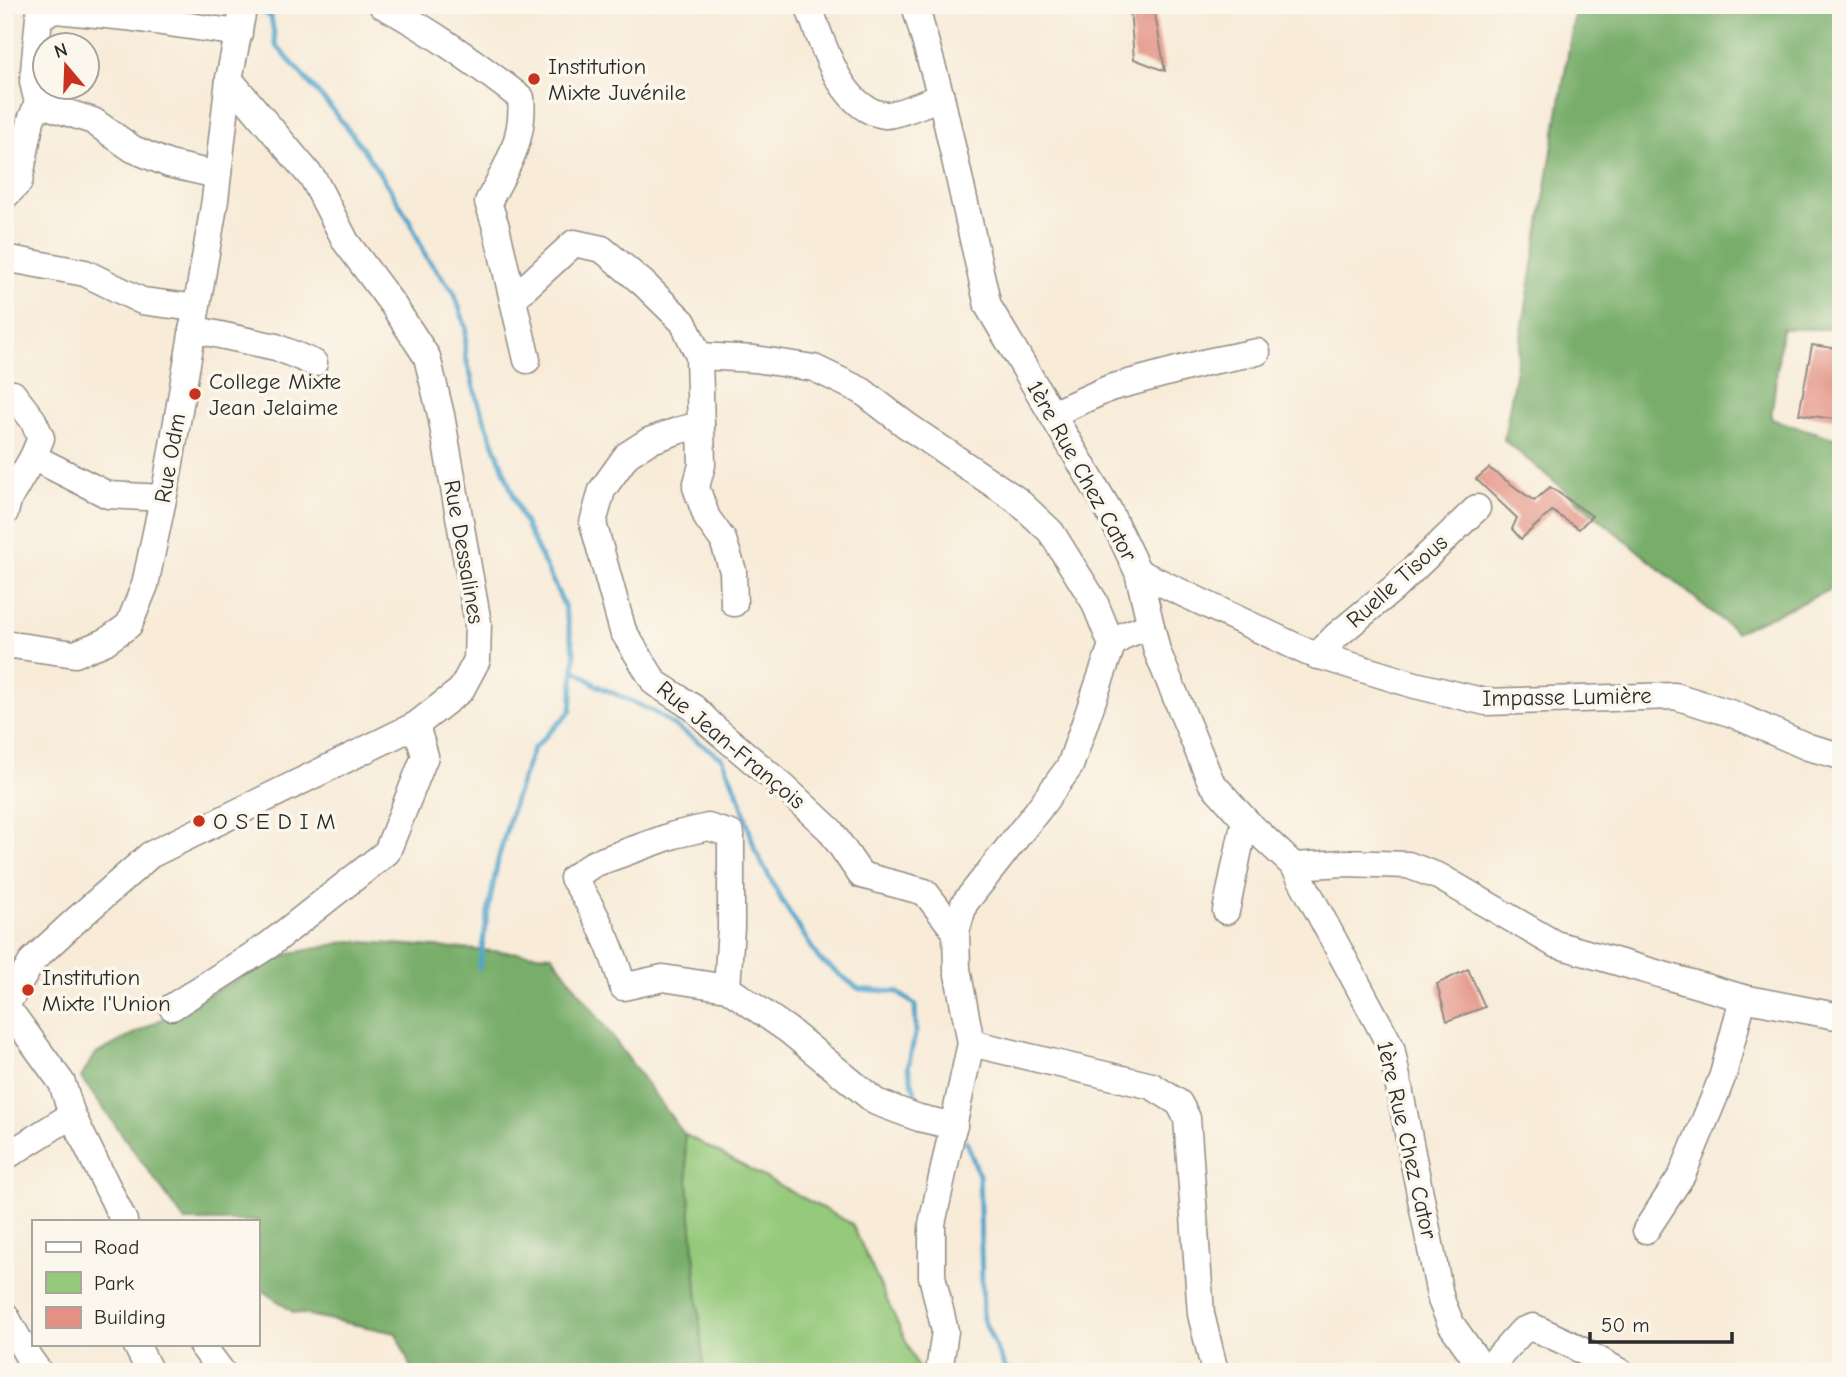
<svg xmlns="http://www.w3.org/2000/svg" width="1846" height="1377" viewBox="0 0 1846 1377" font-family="'Comic Neue',sans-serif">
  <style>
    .green { fill: #95c97b; stroke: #607a53; stroke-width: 2 }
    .forest { fill: #78ad6b; stroke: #526c4b; stroke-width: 2 }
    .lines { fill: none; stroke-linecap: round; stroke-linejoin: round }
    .stream { stroke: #4fa4cb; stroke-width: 5 }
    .building { fill: #e39184 }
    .minor-casing { stroke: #928b82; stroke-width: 29 }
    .minor { stroke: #fff; stroke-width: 26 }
    .poi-dot { fill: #c8321e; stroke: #fbf7ec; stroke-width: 2.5 }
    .labels { text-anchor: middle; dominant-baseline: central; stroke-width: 7; stroke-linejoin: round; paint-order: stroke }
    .poi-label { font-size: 23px; fill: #2b2b2b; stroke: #fbf7ec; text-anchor: start }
    .street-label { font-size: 23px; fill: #2b2b2b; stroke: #fbf7ec }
  </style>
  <rect width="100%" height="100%" fill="#fbf7ec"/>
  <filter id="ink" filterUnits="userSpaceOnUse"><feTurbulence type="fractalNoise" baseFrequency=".0143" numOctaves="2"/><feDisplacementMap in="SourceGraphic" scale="14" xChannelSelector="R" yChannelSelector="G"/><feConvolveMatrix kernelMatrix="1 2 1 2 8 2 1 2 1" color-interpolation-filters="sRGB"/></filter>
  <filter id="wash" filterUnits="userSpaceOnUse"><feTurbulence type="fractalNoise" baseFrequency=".00686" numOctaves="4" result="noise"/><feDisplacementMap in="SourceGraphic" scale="28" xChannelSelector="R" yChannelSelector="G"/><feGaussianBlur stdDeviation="1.57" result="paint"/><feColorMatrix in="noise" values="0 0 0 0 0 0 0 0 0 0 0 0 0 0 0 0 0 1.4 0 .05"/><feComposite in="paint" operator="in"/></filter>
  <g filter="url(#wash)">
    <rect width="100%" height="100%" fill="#f8ebd8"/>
    <polygon class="green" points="684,1134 852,1224 920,1372 704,1372"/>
    <g class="forest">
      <polygon points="1576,5 1841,5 1841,329 1782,329 1771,419 1841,440 1841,585 1736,632 1504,440"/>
      <polygon points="350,941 552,955 684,1134 704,1372 413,1372 396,1333 293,1312 257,1286 257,1221 185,1221 81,1078 94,1055 226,985 289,954"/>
    </g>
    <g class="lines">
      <g class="stream">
        <polyline points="250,5 271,17 276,45 332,109 358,142 387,184 411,223 426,257 454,292 466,328 465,354 478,402 520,513 564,605 575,656 571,711 533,749 514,802 498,860 487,917 479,967"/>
        <polyline points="574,669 596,685 654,712 722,758 740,798 755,850 782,901 819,959 859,989 897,992 915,1005 916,1030 908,1067 916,1096"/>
        <polyline points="966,1141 979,1175 983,1319 1007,1372"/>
      </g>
    </g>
    <g id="blocks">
      <g class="building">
        <polygon points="1130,8 1155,14 1165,71 1134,59"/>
        <polygon points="1812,345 1841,349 1841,420 1799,414"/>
        <polygon points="1489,468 1534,501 1550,487 1592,516 1579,529 1552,511 1521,539 1512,529 1517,518 1476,479"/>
        <polygon points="1468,969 1485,1007 1447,1021 1437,984"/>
      </g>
    </g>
  </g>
  <g filter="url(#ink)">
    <use href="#blocks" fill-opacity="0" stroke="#928b82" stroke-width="2"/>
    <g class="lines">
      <g class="minor-casing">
        <g id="minor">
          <path d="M382 5C432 31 477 64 521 98 525 138 506 169 488 202L496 227 527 360"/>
          <path d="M808 5C822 41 840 110 885 115 896 116 929 101 941 97"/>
          <polyline points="915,5 941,97 988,306 1108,509 1138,572 1157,651 1211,782 1245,820 1294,866 1391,1047 1441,1300 1451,1324 1485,1372"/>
          <polyline points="38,103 33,82 39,16 56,10 126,17 239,33"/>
          <polyline points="5,196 19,182 31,120 38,103 93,121 133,149 169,164 217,175"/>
          <polyline points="5,258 85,273 142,301 196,308"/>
          <polyline points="513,299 574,243 602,249 643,283 683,322 699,356 702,465 696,487 707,518 723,540 733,571 734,603"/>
          <polyline points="192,329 276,347 314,363"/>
          <polyline points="699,356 755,359 814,368 862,391 906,425 1017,500 1051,532 1094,601 1112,645"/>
          <polyline points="1052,414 1110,388 1207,362 1257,352"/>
          <polyline points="701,425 680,430 649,441 627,455 602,490 593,523 623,631 655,683 694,708 713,727 785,788 830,830 861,875 925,892 956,932"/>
          <polyline points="33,457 108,495 163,498"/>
          <polyline points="5,512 8,500 33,457 41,438 33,420 13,394"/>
          <polyline points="1138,572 1307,652 1415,685 1486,702 1675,696 1733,714 1808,747 1841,756"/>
          <polyline points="5,644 75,654 105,642 129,625 145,585 167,480 215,200 229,79 244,5"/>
          <polyline points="1317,656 1336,636 1394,588 1477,508"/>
          <polyline points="1294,866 1345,863 1408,865 1440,877 1555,944 1743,998 1841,1017"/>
          <polyline points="1226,911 1245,820"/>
          <path d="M727 988 731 927V834L708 827 674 835 593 864 573 878C596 912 612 947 623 987L663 978 727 988 788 1030 876 1102 919 1118 954 1126"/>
          <polyline points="5,1007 33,960 75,921 150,855 416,725 461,690 477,660 478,623 441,415 427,357 393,305 346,242 314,180 229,79"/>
          <polyline points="172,1007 269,945 387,852 425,756 416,725"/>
          <polyline points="5,1009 15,1018 62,1083 72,1115 5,1157"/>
          <polyline points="971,1043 1152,1086 1179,1103 1187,1118 1201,1314 1215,1372"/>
          <polyline points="72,1115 124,1221"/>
          <polyline points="1646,1230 1682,1175 1714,1098 1723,1075 1743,998"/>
          <polyline points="5,1315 29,1358 39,1372"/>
          <polyline points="136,1344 150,1372"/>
          <polyline points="201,1344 222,1372"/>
          <polyline points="939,1372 945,1331 932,1276 932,1224 971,1043 957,969 956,932 964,904 1038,810 1070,766 1112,645 1125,635 1150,626"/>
          <polyline points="1485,1372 1522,1331 1533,1327 1570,1344 1620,1372"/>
        </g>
      </g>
      <use href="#minor" class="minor"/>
    </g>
  </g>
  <g class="poi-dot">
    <circle cx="534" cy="79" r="7"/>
    <circle cx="195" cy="394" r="7"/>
    <circle cx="199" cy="821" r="7"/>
    <circle cx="28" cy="990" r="7"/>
  </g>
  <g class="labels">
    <g class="poi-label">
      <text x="548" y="66">Institution<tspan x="548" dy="26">Mixte Juvénile</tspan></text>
      <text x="209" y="381">College Mixte<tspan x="209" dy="26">Jean Jelaime</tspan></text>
      <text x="213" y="821">O S E D I M</text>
      <text x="42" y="977">Institution<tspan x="42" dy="26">Mixte l'Union</tspan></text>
    </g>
    <g class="street-label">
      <text transform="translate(170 458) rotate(-80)">Rue Odm</text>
      <text transform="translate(1082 471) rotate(61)">1ère Rue Chez Cator</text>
      <text transform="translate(464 552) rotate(80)">Rue Dessalines</text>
      <text transform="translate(1397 581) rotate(-42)">Ruelle Tisous</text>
      <text transform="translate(1567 697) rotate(-1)">Impasse Lumière</text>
      <text transform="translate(731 745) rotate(40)">Rue Jean-François</text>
      <text transform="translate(1407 1140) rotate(77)">1ère Rue Chez Cator</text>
    </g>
  </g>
  <rect width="1846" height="1377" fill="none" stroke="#fbf7ec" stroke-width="28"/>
  <rect x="32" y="1220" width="228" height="126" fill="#fbf7ec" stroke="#a8a59f" stroke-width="2"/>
  <rect x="46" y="1242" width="35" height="10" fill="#ffffff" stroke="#a8a59f" stroke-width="2"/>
  <text x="94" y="1254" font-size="21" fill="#2b2b2b">Road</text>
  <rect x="46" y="1272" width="35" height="21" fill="#95c97b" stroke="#a8a59f" stroke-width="2"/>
  <text x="94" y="1290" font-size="21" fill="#2b2b2b">Park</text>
  <rect x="46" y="1307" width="35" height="21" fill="#e39184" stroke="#a8a59f" stroke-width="2"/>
  <text x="94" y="1324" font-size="21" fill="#2b2b2b">Building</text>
  <g transform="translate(66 66) rotate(341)"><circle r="33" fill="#fbf7ec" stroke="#a8a59f" stroke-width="2"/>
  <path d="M0-5L12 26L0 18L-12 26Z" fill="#c8321e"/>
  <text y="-10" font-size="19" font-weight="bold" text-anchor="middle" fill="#2b2b2b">N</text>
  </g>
  <path d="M1590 1332v10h142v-10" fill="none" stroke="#2b2b2b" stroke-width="3.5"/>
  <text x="1601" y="1332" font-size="21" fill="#2b2b2b" stroke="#fbf7ec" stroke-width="5" paint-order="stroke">50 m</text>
</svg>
